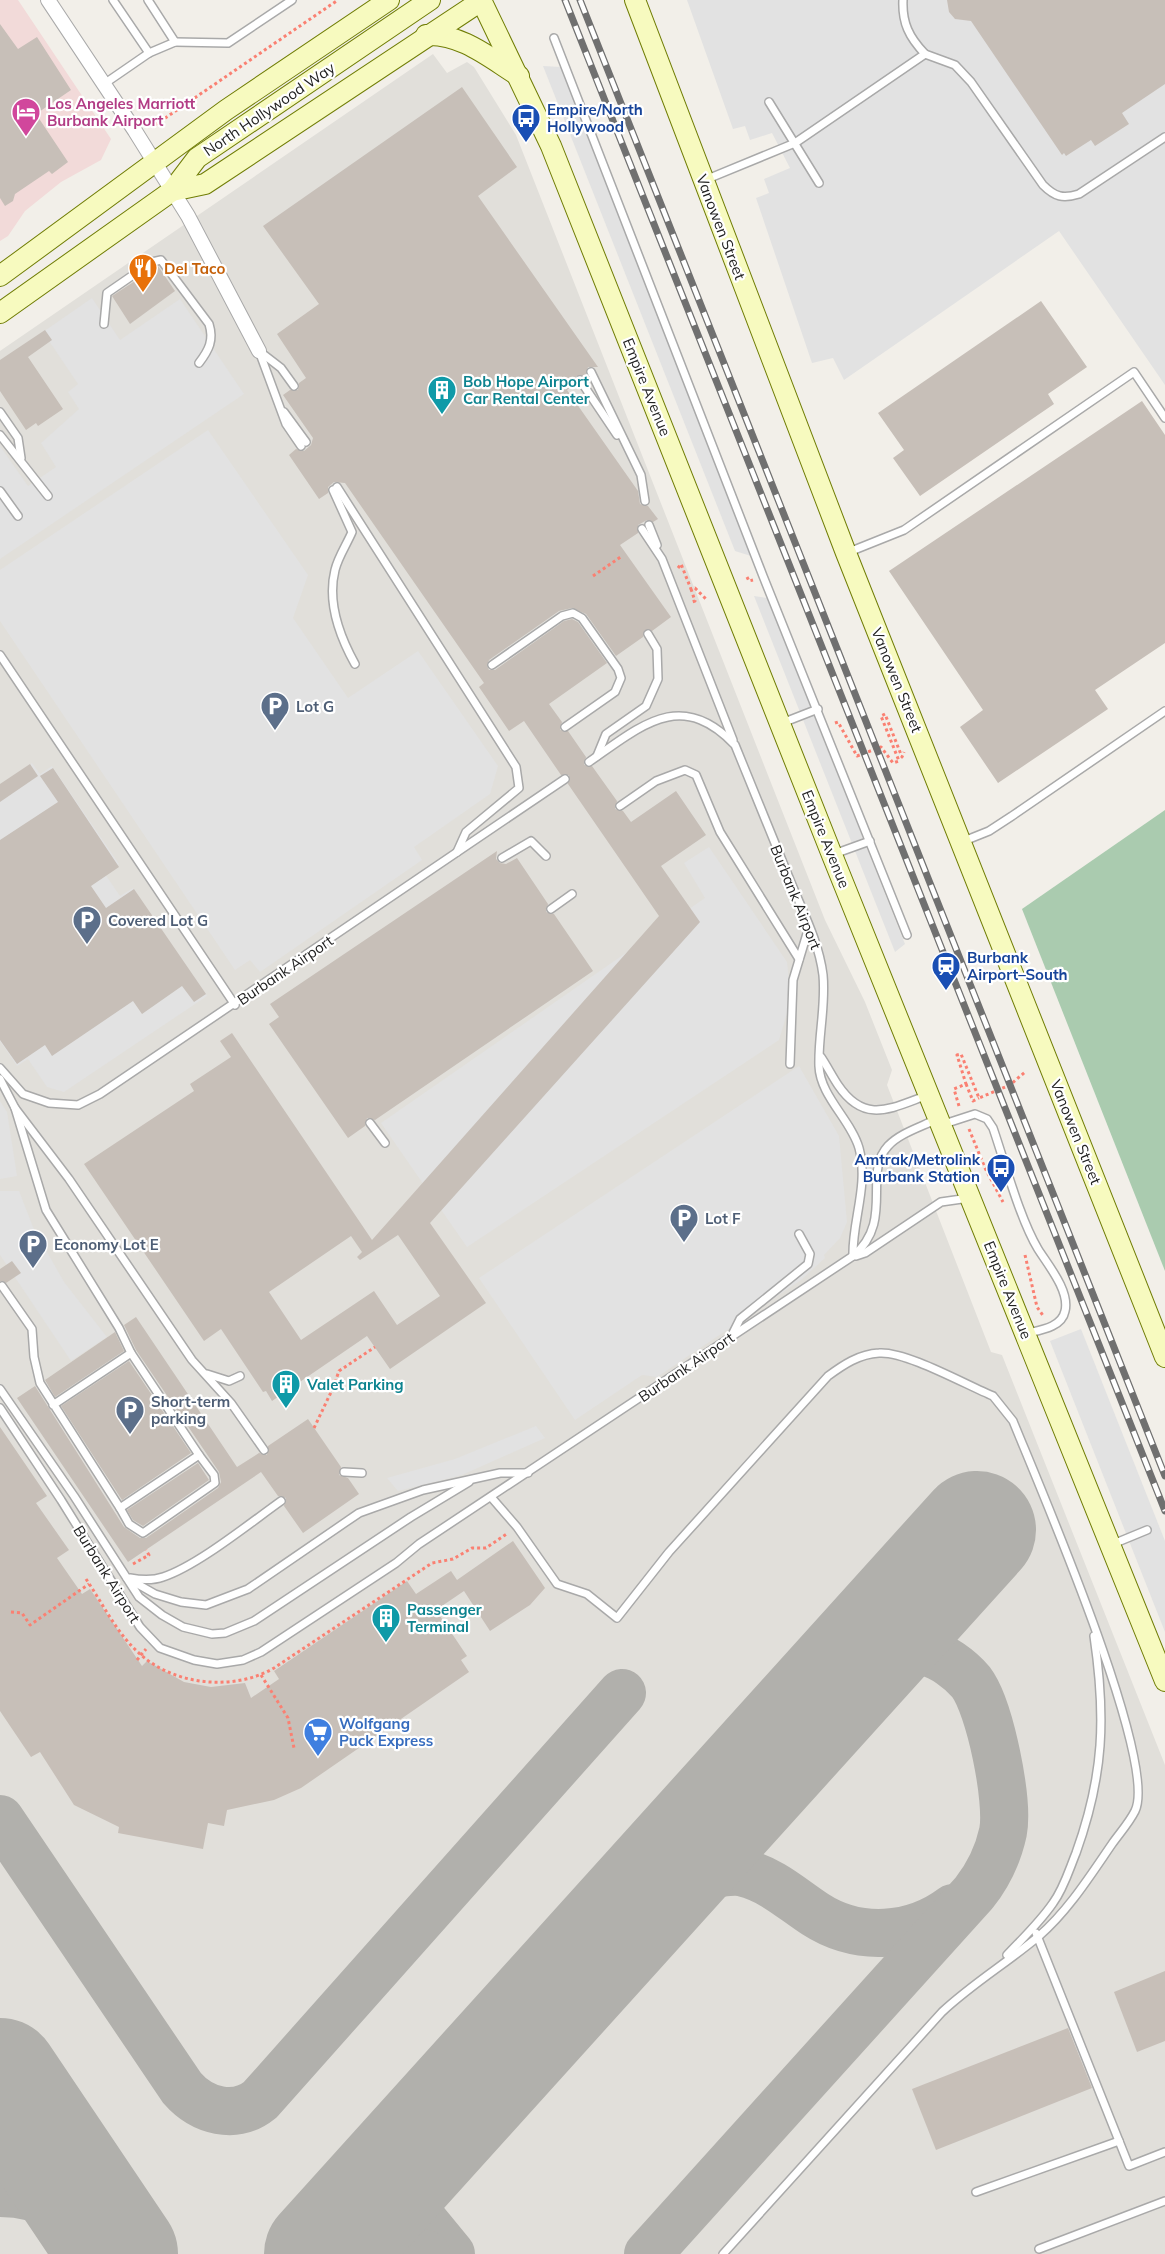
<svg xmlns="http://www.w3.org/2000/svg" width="1165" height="2254" viewBox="0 0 1165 2254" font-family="Mulish,sans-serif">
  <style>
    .commercial { fill: #f2dad9 }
    .airport { fill: #e1dfda }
    .cemetery { fill: #aacbaf }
    .parking { fill: #e2e2e2 }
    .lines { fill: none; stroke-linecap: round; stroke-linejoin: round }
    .taxiway { stroke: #b1b0ac; stroke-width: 48 }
    .runway { stroke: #b1b0ac; stroke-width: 118 }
    .building { fill: #c7bfb8; fill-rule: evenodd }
    .lane-casing { stroke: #a9a9a9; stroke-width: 10 }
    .street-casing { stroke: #a9a9a9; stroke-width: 16 }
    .secondary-casing { stroke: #707d05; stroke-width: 22 }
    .path { stroke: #fa8072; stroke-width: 3; stroke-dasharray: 3 3; stroke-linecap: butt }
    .lane { stroke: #fff; stroke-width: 7 }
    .street { stroke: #fff; stroke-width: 14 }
    .secondary { stroke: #f7fabf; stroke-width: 20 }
    .rail-casing { stroke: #707070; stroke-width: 7 }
    .rail { stroke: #fff; stroke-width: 4.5; stroke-dasharray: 14; stroke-linecap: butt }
    .labels { text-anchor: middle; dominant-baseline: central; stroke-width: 4.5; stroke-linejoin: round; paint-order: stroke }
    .hotel-label { font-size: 15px; font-weight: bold; fill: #b23c85; stroke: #fff; text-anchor: start }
    .street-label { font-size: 15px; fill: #222; stroke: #fff }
    .transit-label { font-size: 15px; font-weight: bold; fill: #164399; stroke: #fff; text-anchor: start }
    .food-label { font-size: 15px; font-weight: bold; fill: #c56008; stroke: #fff; text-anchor: start }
    .culture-label { font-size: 15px; font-weight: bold; fill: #0d838f; stroke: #fff; text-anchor: start }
    .service-label { font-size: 15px; font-weight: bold; fill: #4e5e75; stroke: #fff; text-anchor: start }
    .shop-label { font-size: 15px; font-weight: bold; fill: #366cbe; stroke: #fff; text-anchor: start }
  </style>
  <rect width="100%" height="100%" fill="#f2efe9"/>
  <polygon class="commercial" points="0,0 18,0 111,139 101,160 61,182 25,211 8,236 0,241"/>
  <polygon class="airport" points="433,54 447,73 467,62 474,67 516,135 825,920 865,1002 892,1070 887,1085 991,1352 1002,1355 1165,1765 1165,2254 0,2254 0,351"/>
  <polygon class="cemetery" points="1165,810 1165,1271 1022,909"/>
  <g class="parking">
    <polygon points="687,0 958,0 1165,81 1165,385 1059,231 844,380 833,358 812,363 756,198 769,193 764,179 790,168 772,133 750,140 745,126 733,129"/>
    <polygon points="543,66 561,67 751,556 735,551"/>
    <polygon points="92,298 120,340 180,299 244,394 0,559 0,446 28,486 56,467 41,443 79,409 68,392 78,384 43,332"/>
    <polygon points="208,430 308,575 293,618 348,698 418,651 498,766 490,794 414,847 422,860 260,972 250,960 235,970 0,621 0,570"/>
    <polygon points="754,596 767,598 905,944 895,952"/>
    <polygon points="32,763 40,774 52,766 119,864 105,874 120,896 133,888 207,996 64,1092 47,1087 28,1059 17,1066 0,1041 0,785"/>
    <polygon points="709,847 787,962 790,990 787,1013 779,1040 467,1247 381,1123 705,898 684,863"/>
    <polygon points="799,1066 839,1136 847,1222 840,1238 824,1255 825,1258 801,1280 657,1377 642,1375 575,1420 479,1278"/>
    <polygon points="0,1101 7,1112 17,1176 0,1179"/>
    <polygon points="0,1191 19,1191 33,1227 64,1282 107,1337 71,1361 0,1255"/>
    <polygon points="1081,1329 1165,1541 1165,1632 1050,1341"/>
    <polygon points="536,1426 545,1438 462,1475 398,1491 387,1478 455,1459"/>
  </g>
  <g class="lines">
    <g class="taxiway">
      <path d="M0 1819 182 2088C202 2111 235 2120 260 2100L622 1693"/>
      <path d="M641 1902C670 1885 686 1874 721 1873 729 1872 737 1871 744 1873 772 1880 792 1899 815 1914 858 1942 913 1938 953 1908"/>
      <polyline points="0,2139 26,2115"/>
      <polyline points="391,2181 451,2254"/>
      <path d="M0 2193C47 2193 84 2217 116 2250"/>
      <polyline points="365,2254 398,2249 426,2254"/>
      <path d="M648 2254 974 1893C989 1874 998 1855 1003 1832 1009 1801 990 1707 971 1682 960 1669 942 1656 926 1652 900 1645 874 1659 851 1668"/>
    </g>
    <g class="runway">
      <polyline points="0,2077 119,2254"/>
      <polyline points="323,2254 977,1530"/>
    </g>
  </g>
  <g class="building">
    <polygon points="947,0 1165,0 1165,84 1122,113 1129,124 1095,146 1091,140 1066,156 1064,153 1062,155 971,21 955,19 949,12"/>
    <polygon points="0,24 18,49 37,37 71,90 36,114 68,162 52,174 49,171 15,194 13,201 5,206 0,198"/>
    <path d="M462 87 517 167 478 196 598 367H588L585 377 576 376V383L567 390 638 491 640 504 648 506 658 519 653 522 647 520 638 525V533L620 545 671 617 652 631 645 630 643 637 616 656 586 614 572 608 559 611 489 660 487 666 489 670H495L564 621 572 619 578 622 607 663 549 704 562 722 560 730 568 731 586 757 584 765 592 766 617 801 615 809 623 811 631 822 676 791 706 835 661 866 700 922 430 1223 486 1303 390 1369 367 1336 272 1401 266 1391 263 1392 221 1329 204 1341 84 1164 194 1091 190 1084 231 1057 220 1041 232 1033 372 1240 659 916 568 784 569 775H561L524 721 509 731 479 687 484 683 345 483 334 482 328 487V493L319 499 289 455 296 449 304 451 311 445 313 438 283 395 290 390H298L299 383 306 378 277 334 319 304 263 226ZM398 1235 440 1296 397 1325 374 1291 301 1340 269 1292 351 1236 362 1252 357 1257 360 1260Z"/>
    <polygon points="158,266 175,291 130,324 112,296"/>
    <polygon points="1041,301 1087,367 1048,394 1054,404 920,496 893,458 904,450 878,413"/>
    <polygon points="45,330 52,340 28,357 63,409 38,426 36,423 26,430 0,391 0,360"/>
    <polygon points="1142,401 1165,435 1165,643 1095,690 1108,709 998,783 960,727 983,710 889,571"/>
    <polygon points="30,764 38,776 0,802 0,784"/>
    <polygon points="53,768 119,867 91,886 106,908 134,889 206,994 194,1002 182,986 142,1014 133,1001 52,1056 45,1045 17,1064 0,1040 0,840 58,802 40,776"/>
    <polygon points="497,851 496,859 500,863 506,864 517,858 548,904 546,912 554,914 593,971 375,1120 367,1118 365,1126 348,1138 269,1024 279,1017 270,1004"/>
    <polygon points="12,1261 21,1273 6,1283 0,1281 0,1269"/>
    <polygon points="136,1317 237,1467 259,1453 267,1455 268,1446 308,1419 341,1467 339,1475 348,1478 359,1494 303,1533 284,1506 286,1498 278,1496 261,1472 128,1562 17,1398 35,1386 124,1527 140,1538 146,1538 218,1488 221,1482 219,1472 136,1350 124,1325"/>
    <polygon points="115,1332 124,1351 55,1397 45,1380"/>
    <polygon points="129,1361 191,1453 122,1500 61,1406"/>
    <polygon points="0,1427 47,1496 36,1503 69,1550 57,1558 82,1594 90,1589 142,1666 147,1661 184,1682 211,1687 245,1683 251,1698 279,1679 274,1671 407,1581 416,1594 451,1571 457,1580 513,1541 545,1588 530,1605 490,1631 464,1591 436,1610 467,1656 461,1660 469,1672 301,1788 274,1800 227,1810 224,1826 208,1823 203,1849 118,1833 119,1827 74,1805 40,1752 31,1757 0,1711"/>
    <polygon points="198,1463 209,1480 143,1526 133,1520 127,1510"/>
    <polygon points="1165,1971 1165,2041 1137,2052 1114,1992"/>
    <polygon points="1068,2028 1092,2088 936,2150 912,2089"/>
  </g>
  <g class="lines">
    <g class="lane-casing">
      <g id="lane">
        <polyline points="113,0 149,53"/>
        <polyline points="554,38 763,576 907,935"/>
        <polyline points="175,42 228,43 292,0"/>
        <path d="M925 54 955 65 971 82 1043 185C1055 197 1063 199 1079 194L1165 137"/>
        <polyline points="104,84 149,53 175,42 148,0"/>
        <polyline points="769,102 819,183"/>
        <path d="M705 180 795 143 925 54C909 37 902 23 903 0"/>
        <path d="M104 324 107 293 152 262 161 260 209 324C214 340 209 350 199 363"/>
        <polyline points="259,351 286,424 301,446"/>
        <polyline points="259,351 281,368 294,386"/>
        <polyline points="591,372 641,475 645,501"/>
        <polyline points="580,380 617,435"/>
        <polyline points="0,412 18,438 21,458"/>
        <polyline points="284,412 306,442"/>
        <polyline points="0,435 48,496"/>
        <polyline points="337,487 516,767 519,788 466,832 457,852"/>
        <path d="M333 490 352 532C347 544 338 557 335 570 327 602 340 637 355 664"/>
        <polyline points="0,491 18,516"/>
        <polyline points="649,525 657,545"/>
        <polyline points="642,529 662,559 733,740"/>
        <polyline points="849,552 904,530 1134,372 1165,418"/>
        <polyline points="0,655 235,1005"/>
        <polyline points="492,665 562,616 573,613 582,618 618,669 621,678 615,692 565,727"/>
        <polyline points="782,723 818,709"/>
        <polyline points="597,756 606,734 646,706 658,679 657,649 648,634"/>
        <path d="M589 762C641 726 681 688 735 745 754 792 773 838 792 885 804 914 819 943 823 975 826 1006 818 1036 819 1066 820 1096 851 1120 859 1148 869 1185 852 1221 853 1256"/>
        <polyline points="620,806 656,781 685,770 696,775 720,832 799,959"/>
        <polyline points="964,841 989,831 1012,816 1165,711"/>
        <polyline points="834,854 870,841"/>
        <polyline points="502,858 531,841 546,856"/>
        <polyline points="551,909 572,894"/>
        <path d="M821 1057C827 1066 832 1076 838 1085 865 1125 891 1108 928 1095"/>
        <polyline points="790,1064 793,980 809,927"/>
        <polyline points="0,1068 23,1094 49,1103 78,1105 100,1094 565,779"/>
        <polyline points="0,1079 15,1108 46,1210 119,1328 131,1353"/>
        <polyline points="15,1108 69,1179 192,1360 231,1403 264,1450"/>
        <polyline points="370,1123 385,1143"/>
        <path d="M941 1125 975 1114 987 1119 993 1128C1005 1163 1020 1219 1038 1249 1048 1265 1070 1291 1065 1311 1062 1327 1041 1330 1028 1333"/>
        <polyline points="856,1256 865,1253 941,1202 969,1198"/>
        <polyline points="2,1286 32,1329 34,1357 40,1383 120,1508 199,1455 131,1353 53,1405"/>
        <polyline points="732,1335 740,1319 808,1264 810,1254 799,1234"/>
        <polyline points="207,1374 229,1381 240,1376"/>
        <polyline points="0,1389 74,1496 139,1597 162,1615 183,1627 212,1634 225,1633 254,1621 411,1517 469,1482"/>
        <path d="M0 1408 61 1500 140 1627 160 1648 194 1660 217 1664 243 1660 261 1652 396 1563 419 1544 853 1256C895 1221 862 1174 888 1146 900 1133 921 1127 937 1119"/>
        <polyline points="344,1472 362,1473"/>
        <path d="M491 1497 517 1527 557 1584 587 1594 617 1618 669 1552 828 1376C843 1365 859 1354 879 1353 906 1351 966 1385 993 1396L1013 1421C1038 1483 1159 1762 1135 1811 1129 1823 1119 1834 1112 1844 1090 1876 1068 1911 1039 1936 1007 1963 973 1983 942 2012L723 2254"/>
        <polyline points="120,1508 129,1524 143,1533 215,1483 214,1475 199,1455"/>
        <polyline points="1113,1544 1147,1530"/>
        <polyline points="127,1578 155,1594 181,1602 206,1605 248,1589 359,1513 423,1490 500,1473 528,1473"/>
        <path d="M130 1578C141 1580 152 1581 163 1577 197 1566 250 1523 281 1501"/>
        <polyline points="1036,1933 1129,2166 1165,2152"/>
        <path d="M1007 1955C1023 1938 1040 1922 1053 1903 1064 1888 1069 1870 1076 1853 1104 1775 1106 1717 1094 1636"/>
        <polyline points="976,2192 1119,2141"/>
        <polyline points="1039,2249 1165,2201"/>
      </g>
    </g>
    <g class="street-casing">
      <polyline id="street" points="48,0 135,131 188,216 259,351"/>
    </g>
    <g class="secondary-casing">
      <g id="secondary">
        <polyline points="481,0 551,146 832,855 1165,1681"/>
        <polyline points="635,0 846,553 1165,1357"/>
        <path d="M426 35C461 33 490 58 519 76"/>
        <polyline points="172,191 205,184 481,1"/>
        <polyline points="0,276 226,110 389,0"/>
        <polyline points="0,313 172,191 197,158 430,0"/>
      </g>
    </g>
    <g class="path">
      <polyline points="155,125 338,0"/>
      <polyline points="678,568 681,564 691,589 695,588 706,599"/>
      <polyline points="593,576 622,556"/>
      <polyline points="747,577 749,581 753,580"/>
      <polyline points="691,589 695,601 692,602"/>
      <polyline points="835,723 838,722 857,756 881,747 893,763 899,761 881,716 885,714 902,757 904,752"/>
      <polyline points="966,1084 973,1101 979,1098"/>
      <polyline points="959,1106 954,1089 966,1084 957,1055 961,1054 979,1098 1010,1085 1025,1072"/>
      <polyline points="969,1129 985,1168 1003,1202"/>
      <polyline points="1025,1255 1037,1307 1044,1317"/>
      <polyline points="333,1388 339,1371 375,1347"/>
      <polyline points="314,1428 333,1388 342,1382"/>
      <polyline points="133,1564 149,1555 146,1550"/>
      <path d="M86 1579C103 1604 117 1634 140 1654 175 1686 235 1691 274 1668L432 1563 453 1559 472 1548H486L508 1533"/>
      <polyline points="11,1612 22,1613 30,1625 89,1584"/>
      <polyline points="137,1660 146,1649"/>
      <polyline points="261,1675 288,1718 294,1748"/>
    </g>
    <use href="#lane" class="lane"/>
    <use href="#street" class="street"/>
    <use href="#secondary" class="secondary"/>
    <g class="rail-casing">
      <g id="rail">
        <polyline points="565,0 1165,1511"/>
        <polyline points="580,0 1165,1476"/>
      </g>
    </g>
    <use href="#rail" class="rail"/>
  </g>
  <defs>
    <g id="hotel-pin" transform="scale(1.5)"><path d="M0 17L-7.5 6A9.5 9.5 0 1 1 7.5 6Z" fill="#d1479c" stroke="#fff"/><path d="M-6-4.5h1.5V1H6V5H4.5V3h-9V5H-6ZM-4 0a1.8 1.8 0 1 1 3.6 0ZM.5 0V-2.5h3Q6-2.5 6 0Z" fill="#fff"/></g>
    <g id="bus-pin" transform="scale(1.5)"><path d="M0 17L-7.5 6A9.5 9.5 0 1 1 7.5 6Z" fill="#1a4fb4" stroke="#fff"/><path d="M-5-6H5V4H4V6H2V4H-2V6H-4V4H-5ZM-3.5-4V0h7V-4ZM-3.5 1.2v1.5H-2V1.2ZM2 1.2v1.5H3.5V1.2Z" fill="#fff"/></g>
    <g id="restaurant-pin" transform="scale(1.5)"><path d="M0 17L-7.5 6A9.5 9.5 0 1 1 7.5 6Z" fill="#e8710a" stroke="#fff"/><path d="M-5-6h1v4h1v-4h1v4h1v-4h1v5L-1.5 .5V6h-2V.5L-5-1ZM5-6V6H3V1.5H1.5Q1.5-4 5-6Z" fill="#fff"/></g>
    <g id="building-pin" transform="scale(1.5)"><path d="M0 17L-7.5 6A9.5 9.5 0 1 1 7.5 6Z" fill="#0f9aa8" stroke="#fff"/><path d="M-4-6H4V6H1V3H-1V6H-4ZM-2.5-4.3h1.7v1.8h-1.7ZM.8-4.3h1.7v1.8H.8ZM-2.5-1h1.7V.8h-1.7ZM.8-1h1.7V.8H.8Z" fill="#fff"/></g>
    <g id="parking-pin" transform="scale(1.5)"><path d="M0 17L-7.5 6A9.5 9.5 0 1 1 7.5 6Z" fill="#5c6f8a" stroke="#fff"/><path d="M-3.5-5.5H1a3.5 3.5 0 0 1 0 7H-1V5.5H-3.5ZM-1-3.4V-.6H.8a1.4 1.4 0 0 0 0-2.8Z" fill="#fff"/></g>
    <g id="station-pin" transform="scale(1.5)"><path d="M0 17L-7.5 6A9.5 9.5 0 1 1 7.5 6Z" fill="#1a4fb4" stroke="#fff"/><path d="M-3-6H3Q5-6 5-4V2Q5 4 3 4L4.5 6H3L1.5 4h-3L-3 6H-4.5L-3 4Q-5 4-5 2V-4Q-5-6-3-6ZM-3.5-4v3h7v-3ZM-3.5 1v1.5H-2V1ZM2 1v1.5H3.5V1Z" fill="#fff"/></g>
    <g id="supermarket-pin" transform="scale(1.5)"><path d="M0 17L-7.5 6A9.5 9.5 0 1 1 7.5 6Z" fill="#3f7fe0" stroke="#fff"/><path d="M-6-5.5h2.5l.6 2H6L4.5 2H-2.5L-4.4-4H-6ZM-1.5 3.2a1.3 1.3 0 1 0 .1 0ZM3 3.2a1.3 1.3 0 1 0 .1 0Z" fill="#fff"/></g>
  </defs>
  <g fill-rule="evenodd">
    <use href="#hotel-pin" x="26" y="112"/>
    <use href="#bus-pin" x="526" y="118"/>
    <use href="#restaurant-pin" x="143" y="268"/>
    <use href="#building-pin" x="442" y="390"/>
    <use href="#parking-pin" x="275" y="706"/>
    <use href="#parking-pin" x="87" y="920"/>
    <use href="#station-pin" x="946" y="966"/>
    <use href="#bus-pin" x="1001" y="1168"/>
    <use href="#parking-pin" x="684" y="1218"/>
    <use href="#parking-pin" x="33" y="1244"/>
    <use href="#building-pin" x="286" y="1384"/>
    <use href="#parking-pin" x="130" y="1410"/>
    <use href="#building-pin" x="386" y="1618"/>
    <use href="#supermarket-pin" x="318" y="1732"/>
  </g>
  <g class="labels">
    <g class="hotel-label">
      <text x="47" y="103">Los Angeles Marriott<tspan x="47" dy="17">Burbank Airport</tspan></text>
    </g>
    <g class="street-label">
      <text transform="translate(269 109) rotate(-34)">North Hollywood Way</text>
      <text transform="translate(721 227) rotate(69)">Vanowen Street</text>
      <text transform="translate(647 387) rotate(68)">Empire Avenue</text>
      <text transform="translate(897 680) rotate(68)">Vanowen Street</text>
      <text transform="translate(826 839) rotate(68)">Empire Avenue</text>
      <text transform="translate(796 897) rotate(68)">Burbank Airport</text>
      <text transform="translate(285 970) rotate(-34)">Burbank Airport</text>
      <text transform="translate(1076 1132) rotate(68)">Vanowen Street</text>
      <text transform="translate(1008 1290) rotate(68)">Empire Avenue</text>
      <text transform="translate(686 1367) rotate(-34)">Burbank Airport</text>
      <text transform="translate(107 1574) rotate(58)">Burbank Airport</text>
    </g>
    <g class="transit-label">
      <text x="547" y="109">Empire/North<tspan x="547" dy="17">Hollywood</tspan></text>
      <text x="967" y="957">Burbank<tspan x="967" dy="17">Airport–South</tspan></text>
      <text x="980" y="1159" text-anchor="end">Amtrak/Metrolink<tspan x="980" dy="17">Burbank Station</tspan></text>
    </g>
    <g class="food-label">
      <text x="164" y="268">Del Taco</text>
    </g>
    <g class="culture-label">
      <text x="463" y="381">Bob Hope Airport<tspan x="463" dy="17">Car Rental Center</tspan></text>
      <text x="307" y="1384">Valet Parking</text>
      <text x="407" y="1609">Passenger<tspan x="407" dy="17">Terminal</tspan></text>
    </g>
    <g class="service-label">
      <text x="296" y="706">Lot G</text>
      <text x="108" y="920">Covered Lot G</text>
      <text x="705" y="1218">Lot F</text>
      <text x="54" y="1244">Economy Lot E</text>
      <text x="151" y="1401">Short-term<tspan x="151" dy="17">parking</tspan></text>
    </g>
    <g class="shop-label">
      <text x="339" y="1723">Wolfgang<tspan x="339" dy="17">Puck Express</tspan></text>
    </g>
  </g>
</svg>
